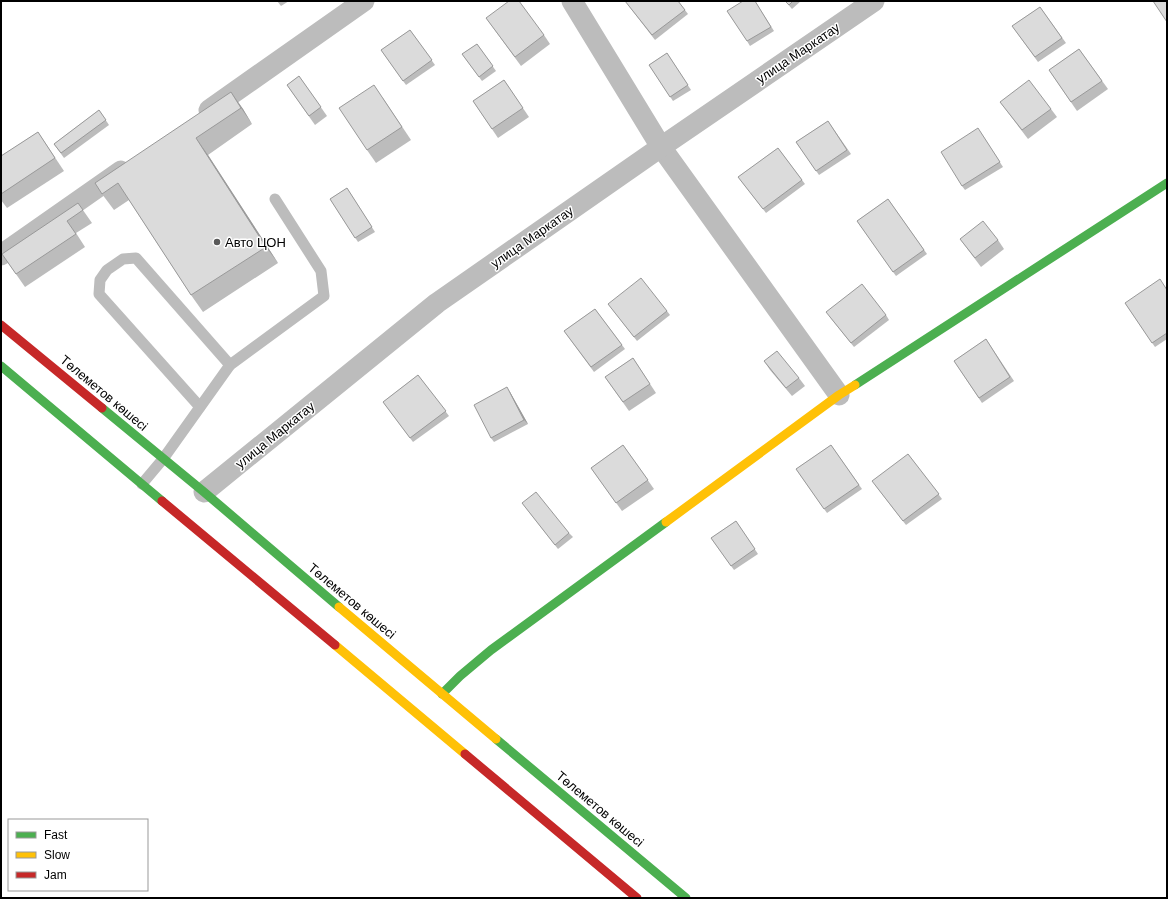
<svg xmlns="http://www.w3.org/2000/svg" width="1168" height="899" viewBox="0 0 1168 899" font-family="Arial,sans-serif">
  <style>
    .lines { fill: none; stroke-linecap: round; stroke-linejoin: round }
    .lane { stroke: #bcbcbc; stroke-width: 11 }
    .street { stroke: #bcbcbc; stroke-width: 21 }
    .fast { stroke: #4caf50; stroke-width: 9 }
    .slow { stroke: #ffc107; stroke-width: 9 }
    .jam { stroke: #c62828; stroke-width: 9 }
    .wall { fill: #bcbcbc }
    .shaded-wall { fill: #999 }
    .building { fill: #dbdbdb; stroke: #999 }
    .poi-dot { fill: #595959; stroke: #fff; stroke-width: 1.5 }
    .labels { text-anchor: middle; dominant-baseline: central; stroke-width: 3; stroke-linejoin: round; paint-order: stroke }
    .street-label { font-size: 13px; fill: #000; stroke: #fff }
    .poi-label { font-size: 13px; fill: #000; stroke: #fff; text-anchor: start }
  </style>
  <rect width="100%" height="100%" fill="#fff"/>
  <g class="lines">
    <g class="lane">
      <polyline points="200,407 99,294 100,280 107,270 123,259 136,258 230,365"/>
      <polyline points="142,484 163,459 230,365 324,296 321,271 275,199"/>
    </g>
    <g class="street">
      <polyline points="572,1 661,147 839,395"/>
      <polyline points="209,110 364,1"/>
      <polyline points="1,255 121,171"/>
      <polyline points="204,492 437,303 661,147 874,1"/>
    </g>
    <g class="fast">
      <polyline points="1,366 162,501"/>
      <polyline points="855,385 1167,183"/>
      <polyline points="102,408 204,492 339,607"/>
      <polyline points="442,694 460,676 491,650 666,522"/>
      <polyline points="496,739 686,898"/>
    </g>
    <g class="slow">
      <polyline points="666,522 839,395 855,385"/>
      <polyline points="339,607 496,739"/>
      <polyline points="335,645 465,754"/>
    </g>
    <g class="jam">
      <polyline points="1,325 102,408"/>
      <polyline points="162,501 335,645"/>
      <polyline points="465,754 637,898"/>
    </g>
  </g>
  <g class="wall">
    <polygon points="277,1 289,1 281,6"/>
    <polygon points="625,1 678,1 688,14 655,40"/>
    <polygon points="755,1 774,31 750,46 747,41"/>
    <polygon points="785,1 801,1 792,9"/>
    <polygon points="1040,7 1066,43 1038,62 1012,26"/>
    <polygon points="486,18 544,35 550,44 521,66"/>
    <polygon points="410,30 435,65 406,85 381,50"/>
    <polygon points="477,44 496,71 482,81 462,54"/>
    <polygon points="1079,49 1108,89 1077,111 1049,70"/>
    <polygon points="667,53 691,90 673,101 649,65"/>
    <polygon points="299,76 327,116 315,125 287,85"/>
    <polygon points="504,80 529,117 498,138 473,101"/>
    <polygon points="231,92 243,109 252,124 208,155 278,263 203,312 191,295 129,200 114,210 102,194"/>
    <polygon points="383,98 411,140 376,163 367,150"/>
    <polygon points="1000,102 1051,109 1057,117 1028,139"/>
    <polygon points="99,110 109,125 64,158 54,144"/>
    <polygon points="828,121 851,154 819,175 796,142"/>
    <polygon points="38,132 64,171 7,208 1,200 1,156"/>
    <polygon points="981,133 1003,167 965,190 962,186"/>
    <polygon points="778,148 805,184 766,213 738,177"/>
    <polygon points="347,188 375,232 358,242 330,199"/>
    <polygon points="888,199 927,254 896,276 857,221"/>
    <polygon points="78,203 92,223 76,233 85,247 25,287 2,254"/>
    <polygon points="960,239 998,240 1004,249 981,267"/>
    <polygon points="1167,290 1167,339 1155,347 1125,303"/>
    <polygon points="608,304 667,311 670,315 637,341"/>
    <polygon points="595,309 625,349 594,372 564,331"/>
    <polygon points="886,315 889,320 854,347 829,316"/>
    <polygon points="986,339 1014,381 982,403 954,361"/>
    <polygon points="633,358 656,393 629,411 605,377"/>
    <polygon points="764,361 799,378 805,386 792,396 770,370"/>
    <polygon points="418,375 449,416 413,442 383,402"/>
    <polygon points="510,392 528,424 494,442 491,438"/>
    <polygon points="623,445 654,489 622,511 591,468"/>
    <polygon points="831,445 862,489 827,513 796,469"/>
    <polygon points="908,454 942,499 906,525 875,485"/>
    <polygon points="522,503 569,533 573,537 558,549"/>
    <polygon points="736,521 758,554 734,570 711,538"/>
  </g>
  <g class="shaded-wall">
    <polygon points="231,92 243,109 252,124 241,108"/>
    <polygon points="196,138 208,155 278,263 266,247"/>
    <polygon points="507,387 510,392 528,424 524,420"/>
  </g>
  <g class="building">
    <polygon points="509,1 519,1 544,35 515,57 486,18"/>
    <polygon points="625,1 678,1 685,10 652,35"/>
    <polygon points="743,1 755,1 771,27 747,41 727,11"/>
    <polygon points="785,1 793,1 789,5"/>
    <polygon points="1153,1 1167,1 1167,22"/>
    <polygon points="1040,7 1062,38 1035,57 1012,26"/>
    <polygon points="410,30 432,60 403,81 381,50"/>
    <polygon points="477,44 493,66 479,77 462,54"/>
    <polygon points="1079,49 1102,81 1071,102 1049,70"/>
    <polygon points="667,53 688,85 670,97 649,65"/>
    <polygon points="299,76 321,107 309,116 287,85"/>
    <polygon points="504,80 523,108 492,129 473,101"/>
    <polygon points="1029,80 1051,109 1022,130 1000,102"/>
    <polygon points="374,85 402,127 367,150 339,108"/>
    <polygon points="231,92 241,108 196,138 266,247 191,295 118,183 102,194 95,183"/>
    <polygon points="99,110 106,120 61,153 54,144"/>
    <polygon points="828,121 847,150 816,171 796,142"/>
    <polygon points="978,128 1000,162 962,186 941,152"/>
    <polygon points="38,132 55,158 1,194 1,156"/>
    <polygon points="778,148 802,180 763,209 738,177"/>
    <polygon points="347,188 372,227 355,238 330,199"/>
    <polygon points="888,199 924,250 893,272 857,221"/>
    <polygon points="78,203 83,210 67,221 76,234 16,274 2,254"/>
    <polygon points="983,221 998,240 975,258 960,239"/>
    <polygon points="641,278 667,311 634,337 608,304"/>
    <polygon points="1160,279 1167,290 1167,333 1152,343 1125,303"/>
    <polygon points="862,284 886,315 851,343 826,312"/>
    <polygon points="595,309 622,345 591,367 564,331"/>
    <polygon points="986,339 1010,377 979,398 954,361"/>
    <polygon points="777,351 799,378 786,388 764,361"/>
    <polygon points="633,358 650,384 623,402 605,377"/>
    <polygon points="418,375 446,411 410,438 383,402"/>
    <polygon points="507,387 524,420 491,438 474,405"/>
    <polygon points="623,445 648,480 616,503 591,468"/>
    <polygon points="831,445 859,485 824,509 796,469"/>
    <polygon points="908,454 939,494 903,521 872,481"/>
    <polygon points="536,492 569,533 555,545 522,503"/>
    <polygon points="736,521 755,549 731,566 711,538"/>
  </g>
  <circle class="poi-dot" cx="217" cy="242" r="4"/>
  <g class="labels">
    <g class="street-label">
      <text transform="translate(798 53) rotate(-34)">улица Маркатау</text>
      <text transform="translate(532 237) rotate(-35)">улица Маркатау</text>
      <text transform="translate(104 393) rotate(40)">Төлеметов көшесі</text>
      <text transform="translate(275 435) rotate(-39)">улица Маркатау</text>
      <text transform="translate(352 601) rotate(40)">Төлеметов көшесі</text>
      <text transform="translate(600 809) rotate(40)">Төлеметов көшесі</text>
    </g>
    <g class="poi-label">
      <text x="225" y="242">Авто ЦОН</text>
    </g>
  </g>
  <rect width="1168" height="899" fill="none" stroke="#000000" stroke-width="4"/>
  <rect x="8" y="819" width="140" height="72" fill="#ffffff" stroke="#999999"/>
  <rect x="16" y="832" width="20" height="6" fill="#4caf50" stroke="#999999"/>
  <text x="44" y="839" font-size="12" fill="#000000">Fast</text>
  <rect x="16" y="852" width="20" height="6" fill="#ffc107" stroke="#999999"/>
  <text x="44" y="859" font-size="12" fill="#000000">Slow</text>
  <rect x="16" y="872" width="20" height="6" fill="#c62828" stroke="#999999"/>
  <text x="44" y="879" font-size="12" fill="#000000">Jam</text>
</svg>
